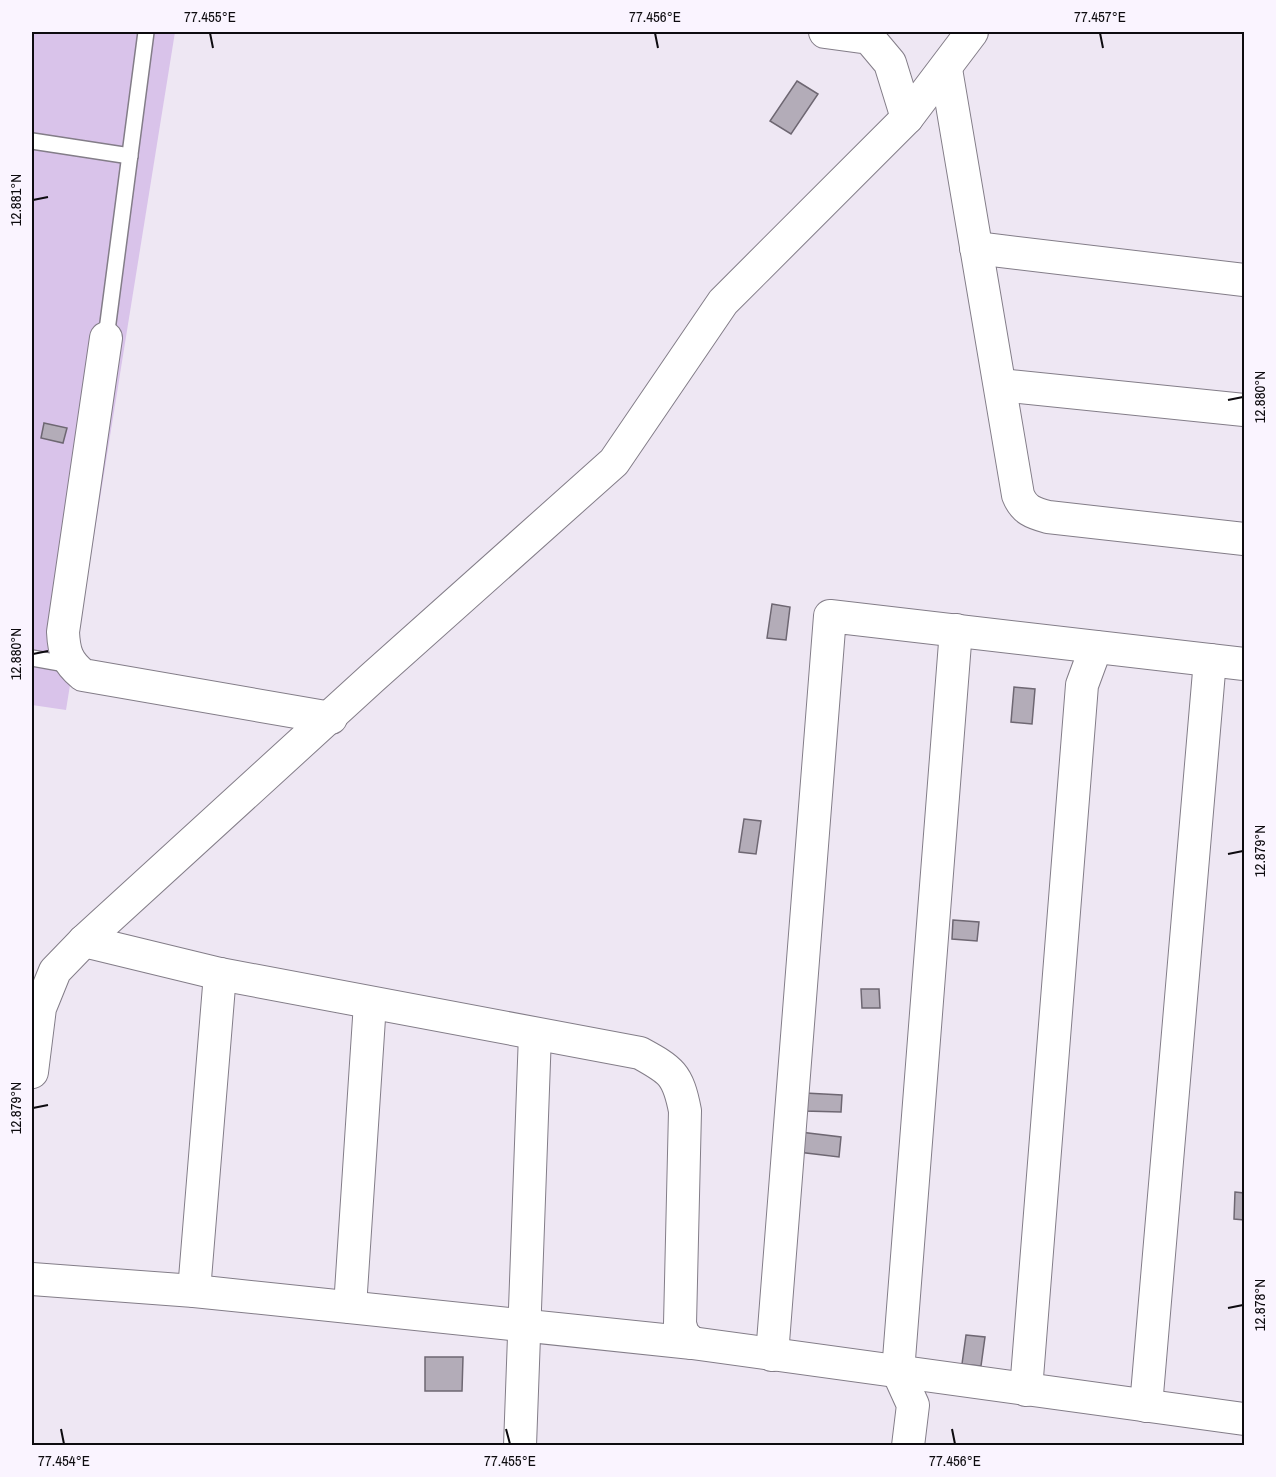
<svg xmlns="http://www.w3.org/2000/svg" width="1276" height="1477" viewBox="0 0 1276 1477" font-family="'Archivo Narrow',sans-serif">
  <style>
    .green { fill: #d9c3ea }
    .building { fill: #b3acb8; stroke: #6e6772; stroke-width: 1.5 }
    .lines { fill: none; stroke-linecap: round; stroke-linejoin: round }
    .service-casing { stroke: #837d88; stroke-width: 18 }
    .minor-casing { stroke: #837d88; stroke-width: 34 }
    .service { stroke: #fff; stroke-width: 15 }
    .minor { stroke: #fff; stroke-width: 32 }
    .ticks { fill: none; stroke: #0d0b0f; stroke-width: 2 }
    .neatline { fill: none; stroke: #0d0b0f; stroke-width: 2 }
    .ticks-label { font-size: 15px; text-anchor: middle; fill: #0d0b0f }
  </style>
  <rect width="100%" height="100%" fill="#eee7f3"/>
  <polygon class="green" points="32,32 175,32 66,710 32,705"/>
  <g class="building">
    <polygon points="797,81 818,94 791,134 770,121"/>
    <polygon points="44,423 67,428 63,443 41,438"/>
    <polygon points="772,604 790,607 786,640 767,638"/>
    <polygon points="1014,687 1035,689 1032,724 1011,722"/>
    <polygon points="744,819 761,821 756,854 739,852"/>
    <polygon points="953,920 979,922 977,941 952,939"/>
    <polygon points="861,989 879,989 880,1008 862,1008"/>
    <polygon points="805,1093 842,1095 841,1112 804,1111"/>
    <polygon points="800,1132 841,1137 839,1157 798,1152"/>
    <polygon points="1235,1192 1244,1193 1244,1220 1234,1219"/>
    <polygon points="966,1335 985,1337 981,1366 962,1364"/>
    <polygon points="425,1357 463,1357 462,1391 425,1391"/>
  </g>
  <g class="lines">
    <g class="service-casing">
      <g id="service">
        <polyline points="32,141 130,156"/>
        <polyline points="106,338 146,32"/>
        <polyline points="32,658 71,665"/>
      </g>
    </g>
    <g class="minor-casing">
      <g id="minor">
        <polyline points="825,32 869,38 890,63 907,118"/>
        <path d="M946 69 1018 495C1024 510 1033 513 1048 517L1244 539"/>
        <polyline points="976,248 1244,280"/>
        <path d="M106 338 63 632C64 652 67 662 83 675L331 718"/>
        <polyline points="1000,385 1244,410"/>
        <path d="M84 941 220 974 640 1053C671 1070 678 1074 685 1111L680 1324 683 1334 692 1343"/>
        <polyline points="32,1072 40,1008 55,971 84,941 372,678 614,462 723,302 907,118 972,32"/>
        <polyline points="32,1279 194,1291 692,1343 1244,1419"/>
        <polyline points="194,1291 220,974"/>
        <polyline points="350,1307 370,1003"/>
        <polyline points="772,1355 830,616 1244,664"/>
        <polyline points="1026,1390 1082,685 1096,647"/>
        <polyline points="1146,1406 1210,660"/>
        <polyline points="520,1446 535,1034"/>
        <polyline points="908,1446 913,1405 898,1372 956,630"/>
      </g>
    </g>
    <use href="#service" class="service"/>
    <use href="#minor" class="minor"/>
  </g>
  <path class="ticks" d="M210 33 213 48M655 33 658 48M1100 33 1103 48M33 200 48 197M1228 400 1243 397M33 654 48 651M1228 854 1243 851M33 1108 48 1105M1228 1308 1243 1305M61 1429 64 1444M506 1429 510 1444M952 1429 955 1444"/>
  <rect width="1276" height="1477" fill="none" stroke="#faf4ff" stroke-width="66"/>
  <rect x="33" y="33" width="1210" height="1411" class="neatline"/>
  <g class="ticks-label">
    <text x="210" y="22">77.455°E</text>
    <text x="655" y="22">77.456°E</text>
    <text x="1100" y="22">77.457°E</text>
    <text transform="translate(16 200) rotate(-90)" y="5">12.881°N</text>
    <text transform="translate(1260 397) rotate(-90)" y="5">12.880°N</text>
    <text transform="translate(16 654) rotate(-90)" y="5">12.880°N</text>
    <text transform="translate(1260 851) rotate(-90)" y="5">12.879°N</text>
    <text transform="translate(16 1108) rotate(-90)" y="5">12.879°N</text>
    <text transform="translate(1260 1305) rotate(-90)" y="5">12.878°N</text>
    <text x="64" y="1466">77.454°E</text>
    <text x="510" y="1466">77.455°E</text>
    <text x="955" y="1466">77.456°E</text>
  </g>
</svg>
